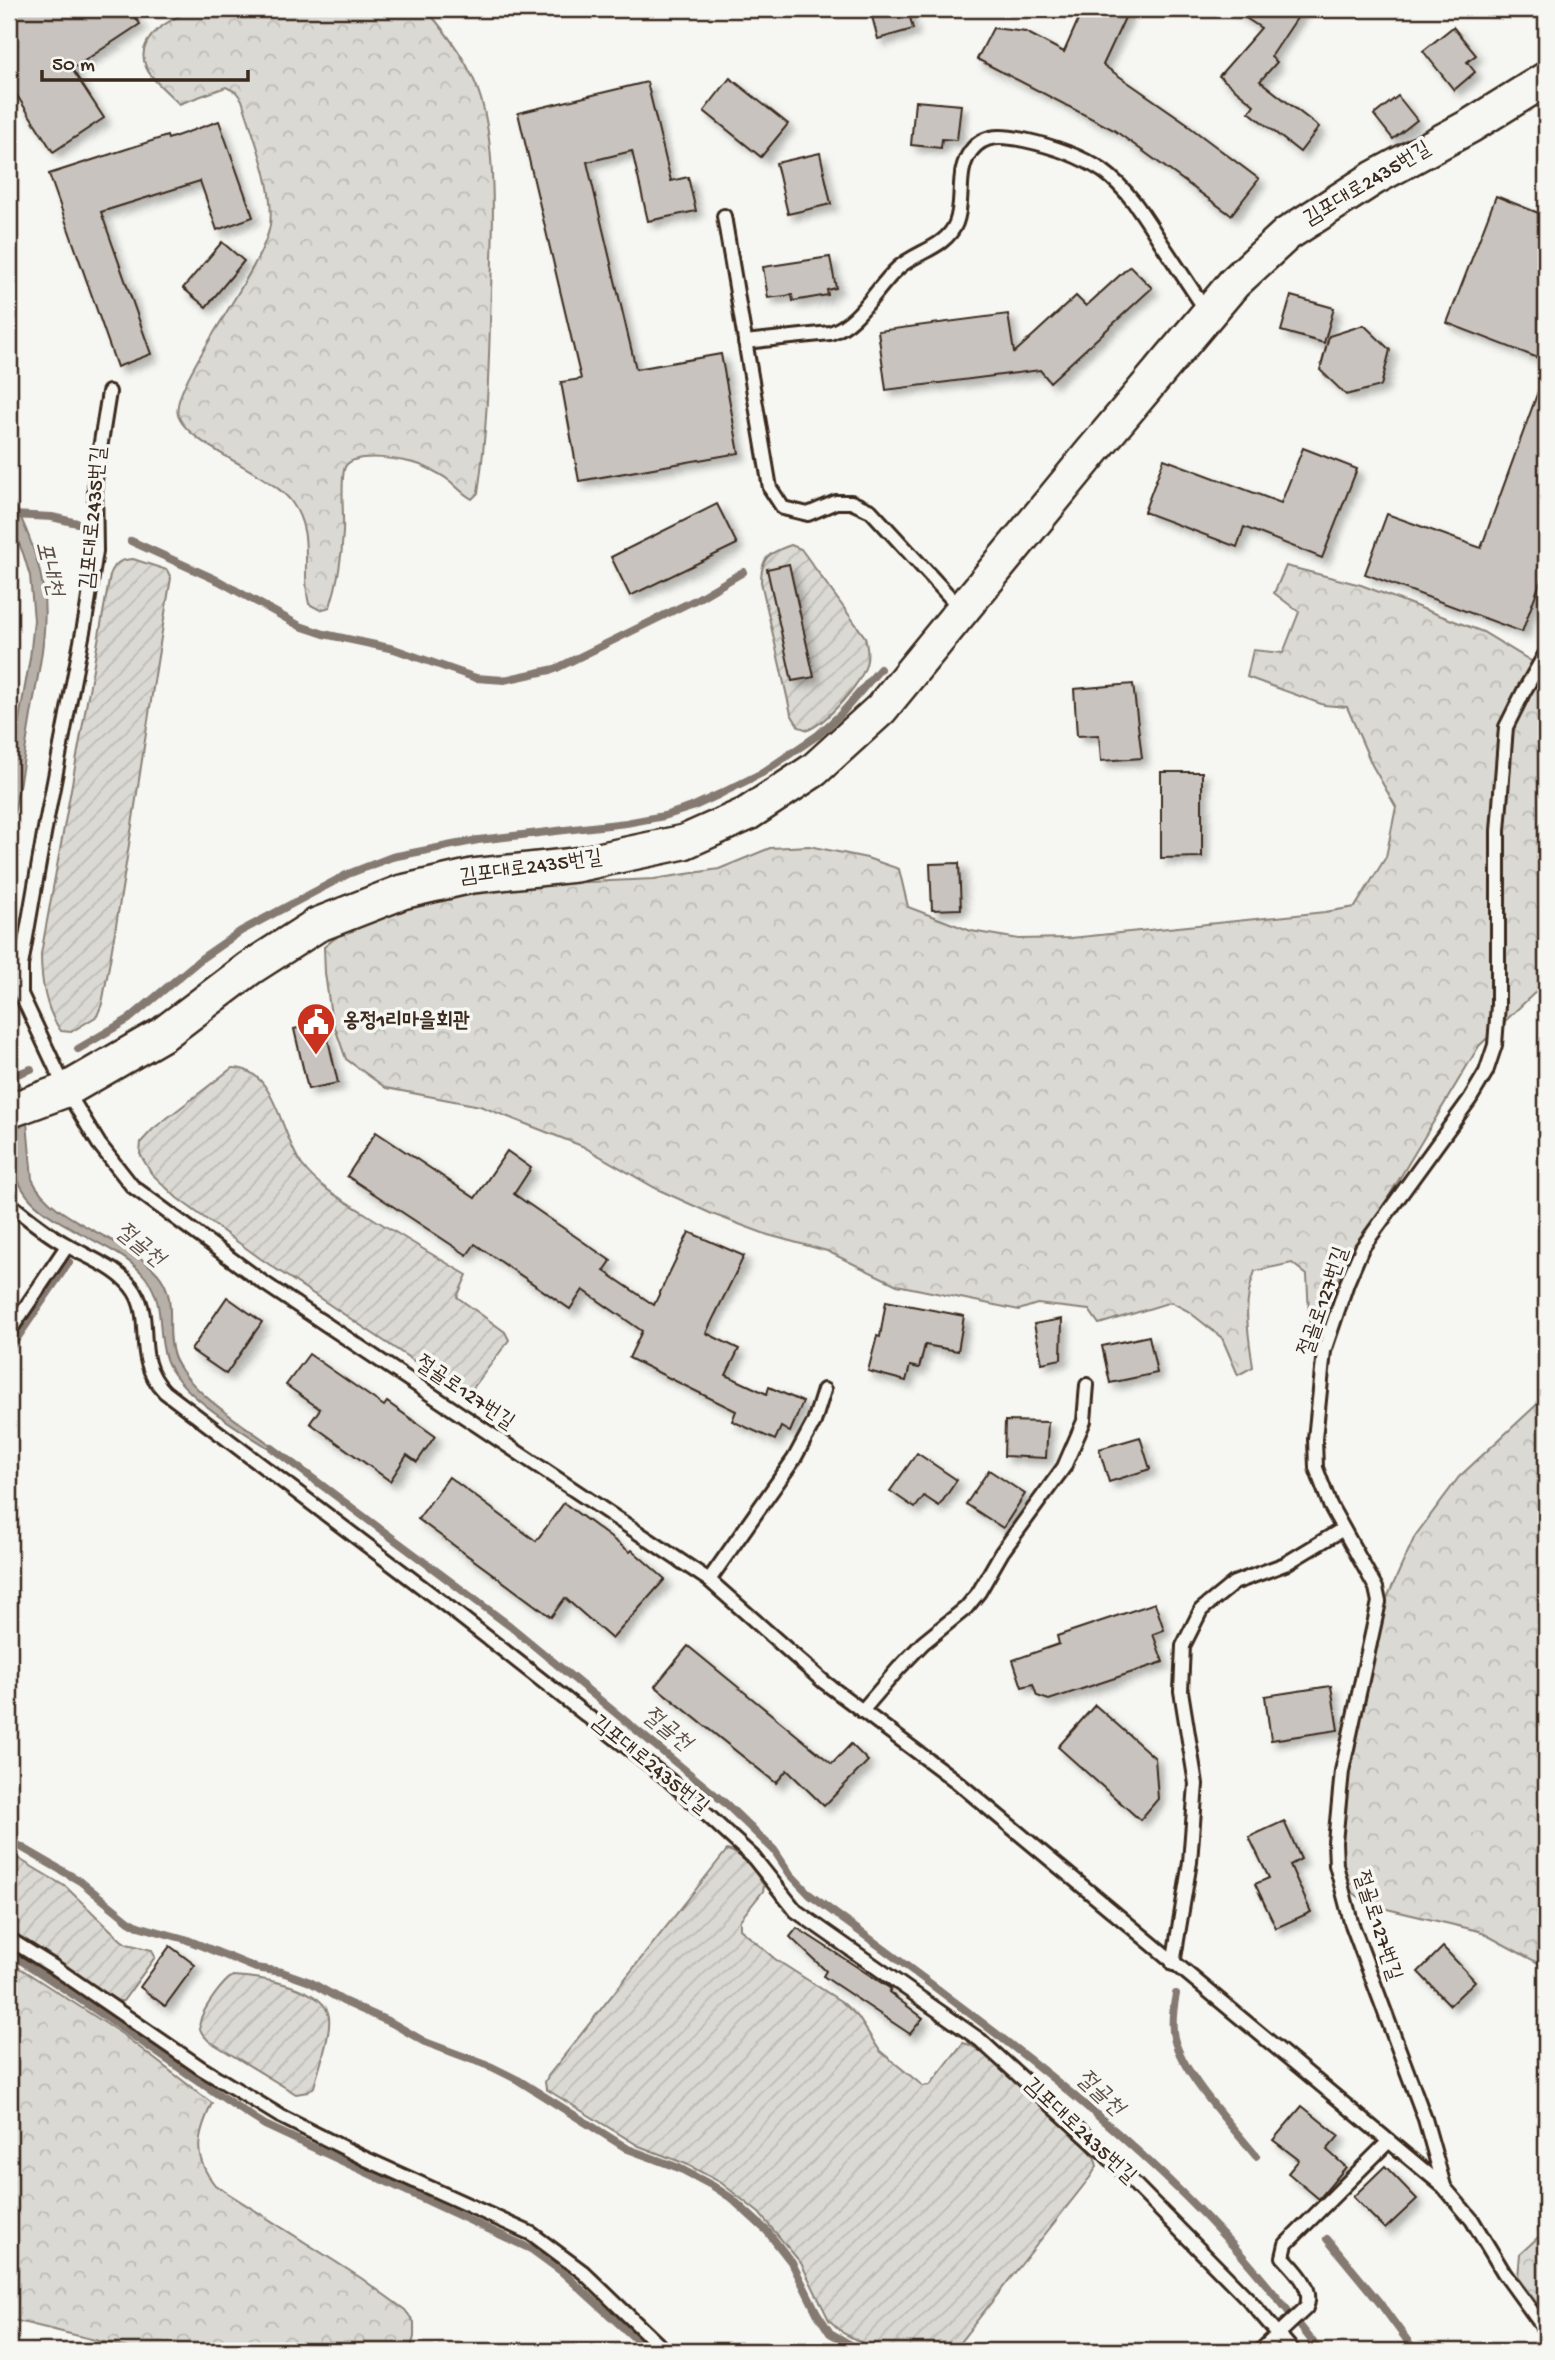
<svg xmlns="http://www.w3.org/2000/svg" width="1555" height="2360" viewBox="0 0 1555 2360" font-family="'Gochi Hand','Poor Story',sans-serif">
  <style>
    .forest { fill: url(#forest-crowns); stroke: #8a8278; stroke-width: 2 }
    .garden { fill: url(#garden-furrows); stroke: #8a8278; stroke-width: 2 }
    .water { fill: #b6b0a9; stroke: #857a71; stroke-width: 2 }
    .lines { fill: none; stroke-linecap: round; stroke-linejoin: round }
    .stream { stroke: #857a71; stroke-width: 8 }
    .building { fill: #c8c3be; stroke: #3b2a1e; stroke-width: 2; filter: url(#shadow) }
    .lane-casing { stroke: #3b2a1e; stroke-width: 18 }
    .secondary-casing { stroke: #3b2a1e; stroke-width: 38 }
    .lane { stroke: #f6f6f2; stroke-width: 12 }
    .secondary { stroke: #f6f6f2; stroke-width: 33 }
    .labels { text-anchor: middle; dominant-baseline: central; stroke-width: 7; stroke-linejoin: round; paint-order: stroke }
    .street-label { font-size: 21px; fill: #3b2a1e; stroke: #f6f6f2 }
    .poi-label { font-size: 21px; font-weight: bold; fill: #3b2a1e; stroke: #f6f6f2; text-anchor: start }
    .water-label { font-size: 23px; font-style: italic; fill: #605248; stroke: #f6f6f2 }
  </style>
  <defs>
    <pattern id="forest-crowns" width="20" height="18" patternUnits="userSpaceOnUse" patternTransform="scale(1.75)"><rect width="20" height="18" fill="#dad9d3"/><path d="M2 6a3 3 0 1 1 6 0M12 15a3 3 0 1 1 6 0" fill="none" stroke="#bcbab5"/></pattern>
    <pattern id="garden-furrows" width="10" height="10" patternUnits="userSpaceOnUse" patternTransform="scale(1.75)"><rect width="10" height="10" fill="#dad9d3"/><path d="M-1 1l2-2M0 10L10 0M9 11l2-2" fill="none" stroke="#bcbab5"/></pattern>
    <filter id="shadow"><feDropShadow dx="6" dy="6" stdDeviation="3.5" flood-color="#0004"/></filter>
  </defs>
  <rect width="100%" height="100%" fill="#f6f6f2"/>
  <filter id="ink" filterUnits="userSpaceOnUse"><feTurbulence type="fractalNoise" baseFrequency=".0143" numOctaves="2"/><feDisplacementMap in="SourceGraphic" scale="14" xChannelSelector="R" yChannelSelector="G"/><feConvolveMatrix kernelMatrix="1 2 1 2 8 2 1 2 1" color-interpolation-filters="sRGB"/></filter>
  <g filter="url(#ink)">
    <g class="forest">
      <path d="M193 9H426C449 36 471 65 481 99 497 153 493 234 491 290 489 358 488 426 478 493L472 499C463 494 459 489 451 482 443 475 432 470 423 466 408 460 354 450 345 467 340 477 344 519 343 532 342 558 338 582 330 607L320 610 309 604C300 569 316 535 291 501 270 473 187 445 178 415 169 385 263 271 270 225 275 188 253 136 242 100L236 92 226 87 179 104C169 93 152 81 146 67 133 37 172 19 193 9Z"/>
      <path d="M1286 566 1361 585 1483 632 1546 670V982L1479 1046 1377 1216 1349 1253 1336 1286 1325 1336 1311 1353 1307 1275 1292 1263 1255 1271C1242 1306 1248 1331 1253 1367L1238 1375 1222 1338 1188 1311 1171 1302 1099 1324 1089 1310 1037 1304 1019 1310 897 1285 827 1251 768 1235 712 1214 657 1189 582 1146 480 1106 386 1088 346 1059 331 1016 325 973 324 947 339 935 399 909 440 898 491 890 566 883 654 879 719 869 770 848 809 846 867 858 899 869 908 907 971 931 1019 939 1071 938 1325 912 1355 907 1386 857 1396 807 1372 765 1347 707 1324 705 1247 677 1253 650 1283 653 1299 612 1274 593Z"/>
      <polygon points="1546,1396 1546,1953 1540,1964 1479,1931 1370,1905 1348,1889 1339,1848 1346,1775 1362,1694 1387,1598 1415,1536 1459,1477"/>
      <path d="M9 1961 122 2034 212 2103C198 2135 191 2155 215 2185L361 2278 405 2310 414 2322V2337L410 2351H140L9 2319Z"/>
      <polygon points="1546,2230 1546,2315 1518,2278 1520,2254"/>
    </g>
    <g class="garden">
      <path d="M791 545 801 549 865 637C867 647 869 655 866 665 860 685 827 722 808 730L799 727 791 714 761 582C761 557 768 553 791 545Z"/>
      <path d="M133 559 167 570 171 578C146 720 129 863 102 1004L97 1016 71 1032 61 1031C45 1009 41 980 41 954L110 575C115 562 120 560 133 559Z"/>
      <path d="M232 1068C276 1067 280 1135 302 1165 318 1187 343 1200 366 1214 399 1235 433 1255 467 1275L457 1297 505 1332 509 1340 470 1392 462 1393 261 1259 177 1198 151 1173 140 1154 141 1142 153 1129Z"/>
      <path d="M727 1850C742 1853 757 1873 764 1886L763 1891 740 1920V1929L775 1959 842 2002 858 2017 880 2051 923 2086 930 2085 963 2043C986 2045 1075 2135 1094 2156L1097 2166 1091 2176 953 2351H877L843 2333 829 2320 801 2263 759 2213 720 2182 686 2164 639 2146 546 2089 545 2082 548 2076Z"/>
      <polygon points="9,1853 66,1887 121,1940 127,1944 152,1950 155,1957 123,2001 118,2001 110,1996 9,1931"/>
      <path d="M233 1976C257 1977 325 1986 329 2017 331 2035 319 2068 314 2087L308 2092 296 2094 209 2041C203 2035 198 2030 200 2022 202 2010 223 1981 233 1976Z"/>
    </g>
    <g class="water">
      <path d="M9 493C24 523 38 554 43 588 49 630 38 674 31 715 24 758 17 800 9 842V776L30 658 34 620 30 576 23 553 9 521Z"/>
      <path d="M9 1061 20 1084 26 1111 32 1179C51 1222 126 1237 158 1274 179 1299 164 1328 174 1356 188 1393 247 1426 279 1451L278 1454C246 1433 178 1395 166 1359 156 1330 166 1305 146 1278 131 1258 105 1247 84 1235 66 1225 45 1215 31 1200 0 1167 9 1103 9 1061Z"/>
    </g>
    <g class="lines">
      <g class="stream">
        <polyline points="13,515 52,517 77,523"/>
        <polyline points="131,541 219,581 300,626 324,634 394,649 476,678 504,680 555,669 697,599 743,572"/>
        <polyline points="78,1049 129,1019 202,958 241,931 348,874 392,857 478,840 626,823 664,816 692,807 720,794 762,773 818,735 840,715 880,669"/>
        <polyline points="9,1077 31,1069"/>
        <polyline points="9,1350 69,1262"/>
        <path d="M272 1448 510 1626 725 1803 774 1850 790 1874 810 1895C954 2001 1102 2105 1225 2237 1259 2273 1289 2312 1320 2351"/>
        <polyline points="9,1840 80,1881 129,1921 138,1926 185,1939 256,1968 282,1972 310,1982 343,2001 392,2023 425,2042 492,2067 518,2080 628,2149 679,2168 713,2186 731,2198 767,2231 792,2263 817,2313 830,2333 861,2351"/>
        <path d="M9 1953C97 2007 178 2070 265 2125L531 2249 561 2271 649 2351"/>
        <path d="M1176 1994C1173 2009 1171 2024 1174 2038 1183 2075 1232 2126 1256 2156"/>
        <polyline points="1327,2239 1379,2302 1415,2351"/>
      </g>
    </g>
    <g class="building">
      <polygon points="9,9 129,9 140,24 72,69 104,118 53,152 9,83"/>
      <polygon points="870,9 908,9 913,29 878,39"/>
      <polygon points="1083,9 1129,9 1103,65 1188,124 1187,125 1259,179 1231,215 1114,130 977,59 993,28 1026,32 1064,52"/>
      <polygon points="1232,9 1303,9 1271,57 1277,62 1260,81 1319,127 1300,152 1249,112 1254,105 1219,76 1261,28"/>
      <polygon points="1453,27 1476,55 1467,62 1475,72 1454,90 1423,51"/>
      <polygon points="730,78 788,124 761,157 704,111"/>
      <polygon points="647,82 671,181 688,177 696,211 648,221 632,151 587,162 636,369 721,354 739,453 579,481 561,382 581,379 518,113"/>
      <polygon points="1398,96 1417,120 1393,139 1374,115"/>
      <polygon points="915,101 961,105 957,140 942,139 941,148 911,145"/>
      <polygon points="219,121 253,217 217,230 200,181 101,212 151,354 117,367 49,174 167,136 168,139"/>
      <polygon points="820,153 831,204 788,214 776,163"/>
      <polygon points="1496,196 1546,216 1546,361 1447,323"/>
      <polygon points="222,242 244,261 206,307 183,288"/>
      <polygon points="830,257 836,288 827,290 828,295 793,301 792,295 768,298 763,267"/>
      <polygon points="1130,266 1152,288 1050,382 1040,370 886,390 878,331 1008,314 1014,353 1076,296 1086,306"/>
      <polygon points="1291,296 1334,308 1324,343 1281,331"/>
      <polygon points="1364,325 1390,350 1381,386 1346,395 1320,370 1329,336"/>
      <polygon points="1544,375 1546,375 1546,566 1522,632 1365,574 1387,514 1481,548"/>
      <polygon points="1303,448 1357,469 1322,558 1244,527 1237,547 1144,512 1164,459 1281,503"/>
      <polygon points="717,504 737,544 630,596 611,557"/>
      <polygon points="789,564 814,677 792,681 767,569"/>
      <polygon points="1133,684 1142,758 1101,761 1099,735 1077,736 1074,689"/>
      <polygon points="1161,772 1202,772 1202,857 1161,858"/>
      <polygon points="959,863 961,909 932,910 930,864"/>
      <polygon points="324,1022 338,1083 308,1089 294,1029"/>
      <polygon points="376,1132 475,1198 507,1151 531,1168 514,1194 611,1261 604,1271 654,1305 689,1232 744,1256 706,1333 739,1349 726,1375 767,1394 769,1387 803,1402 790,1432 781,1427 775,1440 732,1421 736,1411 629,1358 642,1331 583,1290 570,1309 475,1244 467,1255 347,1176"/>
      <polygon points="227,1297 262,1322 226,1374 191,1350"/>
      <polygon points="886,1301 964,1316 958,1351 925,1345 919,1368 910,1366 906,1381 868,1371 877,1336 880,1337"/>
      <polygon points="1062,1319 1061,1359 1042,1363 1034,1324"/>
      <polygon points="1149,1336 1157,1373 1110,1383 1102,1346"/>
      <polygon points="309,1354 384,1406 387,1402 435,1436 417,1462 407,1455 390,1481 310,1423 320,1409 286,1385"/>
      <polygon points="1005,1421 1048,1422 1046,1458 1004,1456"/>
      <polygon points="1140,1437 1150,1469 1109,1482 1099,1449"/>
      <polygon points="917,1453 957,1480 939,1506 924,1496 915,1508 890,1491"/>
      <polygon points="989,1470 1025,1494 1003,1528 966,1504"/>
      <polygon points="449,1477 536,1541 564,1503 630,1552 632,1550 665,1579 612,1639 565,1598 551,1617 418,1519"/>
      <polygon points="1155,1603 1164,1630 1153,1634 1163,1662 1049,1700 1037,1696 1033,1684 1022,1687 1013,1660 1059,1644 1057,1636"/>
      <polygon points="688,1646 832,1764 851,1744 868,1761 824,1806 787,1770 776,1783 655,1686"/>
      <polygon points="1331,1686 1338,1730 1271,1740 1265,1696"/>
      <polygon points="1095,1705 1155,1758 1158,1799 1140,1820 1058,1747"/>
      <polygon points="1284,1821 1301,1859 1290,1865 1311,1912 1276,1928 1255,1884 1269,1878 1249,1837"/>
      <polygon points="797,1928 891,1989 889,1992 923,2018 910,2034 823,1976 826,1971 790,1937"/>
      <polygon points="170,1946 195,1965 165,2006 140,1987"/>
      <polygon points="1443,1947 1475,1981 1450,2005 1418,1972"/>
      <polygon points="1302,2106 1339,2136 1327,2150 1346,2167 1319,2199 1288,2173 1299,2160 1273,2140"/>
      <polygon points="1385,2166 1417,2199 1385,2229 1353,2197"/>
    </g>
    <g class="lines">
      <g class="lane-casing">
        <g id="lane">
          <polyline points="724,216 770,488 783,508 808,514 836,502 851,502 871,511 960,608"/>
          <path d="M745 342 830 333C860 323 875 289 898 268 917 251 946 248 956 223 965 200 955 172 971 151 984 133 1004 136 1024 140 1052 146 1079 155 1103 171 1128 189 1144 216 1160 241 1176 265 1192 289 1207 312"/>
          <polyline points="109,392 95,480 96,551 86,616 44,834 21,966 21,994 66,1090 99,1144 132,1186 261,1281 709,1580 824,1682 956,1781 1444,2187 1472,2220 1504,2273 1546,2331"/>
          <path d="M9 1203C27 1218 44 1232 65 1244 88 1258 120 1268 135 1292 154 1324 132 1358 165 1392L447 1606 669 1780 753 1857 796 1911 980 2040 1101 2150 1249 2300 1293 2351"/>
          <polyline points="9,1332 67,1246"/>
          <polyline points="709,1580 794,1459 814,1422 824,1390"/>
          <polyline points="862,1711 898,1669 923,1643 966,1608 979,1592 1002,1552 1064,1467 1084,1421 1087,1385"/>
          <polyline points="9,1939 57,1969 201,2068 280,2116 366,2159 532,2234 583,2272 665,2351"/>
          <polyline points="1173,1964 1190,1862 1196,1784 1181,1691 1183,1646 1201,1610 1234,1583 1285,1564 1343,1529"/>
          <polyline points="1444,2186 1425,2119 1351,1922 1336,1865 1335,1842 1342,1771 1379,1602 1376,1588 1330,1505 1316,1468 1315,1439 1324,1351 1347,1283 1362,1248 1470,1099 1486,1072 1495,1045 1498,1005 1498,831 1506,727 1524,691 1546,653"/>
          <path d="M1260 2351 1306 2308C1315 2288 1295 2270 1283 2257L1286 2244 1388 2142"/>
        </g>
      </g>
      <g class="secondary-casing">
        <polyline id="secondary" points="9,1111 66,1090 163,1034 250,968 317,925 402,892 472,876 575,865 684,842 747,814 814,770 881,709 1091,453 1234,283 1287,234 1374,178 1470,126 1546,79"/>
      </g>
      <use href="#lane" class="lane"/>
      <use href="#secondary" class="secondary"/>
    </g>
  </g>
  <defs>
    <g id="civic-pin" transform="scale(2.0125)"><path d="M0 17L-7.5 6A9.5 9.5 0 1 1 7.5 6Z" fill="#c8321e" stroke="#f6f6f2"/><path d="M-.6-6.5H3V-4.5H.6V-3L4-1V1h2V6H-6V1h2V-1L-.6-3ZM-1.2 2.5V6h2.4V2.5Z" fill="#fff"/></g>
  </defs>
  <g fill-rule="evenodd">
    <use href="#civic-pin" x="316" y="1022"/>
  </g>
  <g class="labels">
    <g class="street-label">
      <text transform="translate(1368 185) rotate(-31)">김포대로2435번길</text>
      <text transform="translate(95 518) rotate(-85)">김포대로2435번길</text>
      <text transform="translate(531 869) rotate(-8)">김포대로2435번길</text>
      <text transform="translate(1325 1302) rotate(-71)">절골로127번길</text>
      <text transform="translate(464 1394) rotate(34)">절골로127번길</text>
      <text transform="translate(649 1766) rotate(39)">김포대로2435번길</text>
      <text transform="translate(1376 1926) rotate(72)">절골로127번길</text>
      <text transform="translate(1079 2132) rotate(43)">김포대로2435번길</text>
    </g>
    <g class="poi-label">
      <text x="343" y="1022">옹정1리마을회관</text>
    </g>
    <g class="water-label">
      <text transform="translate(48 569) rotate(76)">포내천</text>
      <text transform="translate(139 1246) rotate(39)">절골천</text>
      <text transform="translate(666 1730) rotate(39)">절골천</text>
      <text transform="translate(1099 2094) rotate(43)">절골천</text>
    </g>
  </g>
  <rect width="1555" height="2360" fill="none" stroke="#f6f6f2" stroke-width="35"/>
  <rect x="18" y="18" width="1520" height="2325" fill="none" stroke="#3b2a1e" stroke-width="2.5" filter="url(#ink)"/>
  <path d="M42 70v10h206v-10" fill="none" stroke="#3b2a1e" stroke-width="3.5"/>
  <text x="52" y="70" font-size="21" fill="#3b2a1e" stroke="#f6f6f2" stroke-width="5" paint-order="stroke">50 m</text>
</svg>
